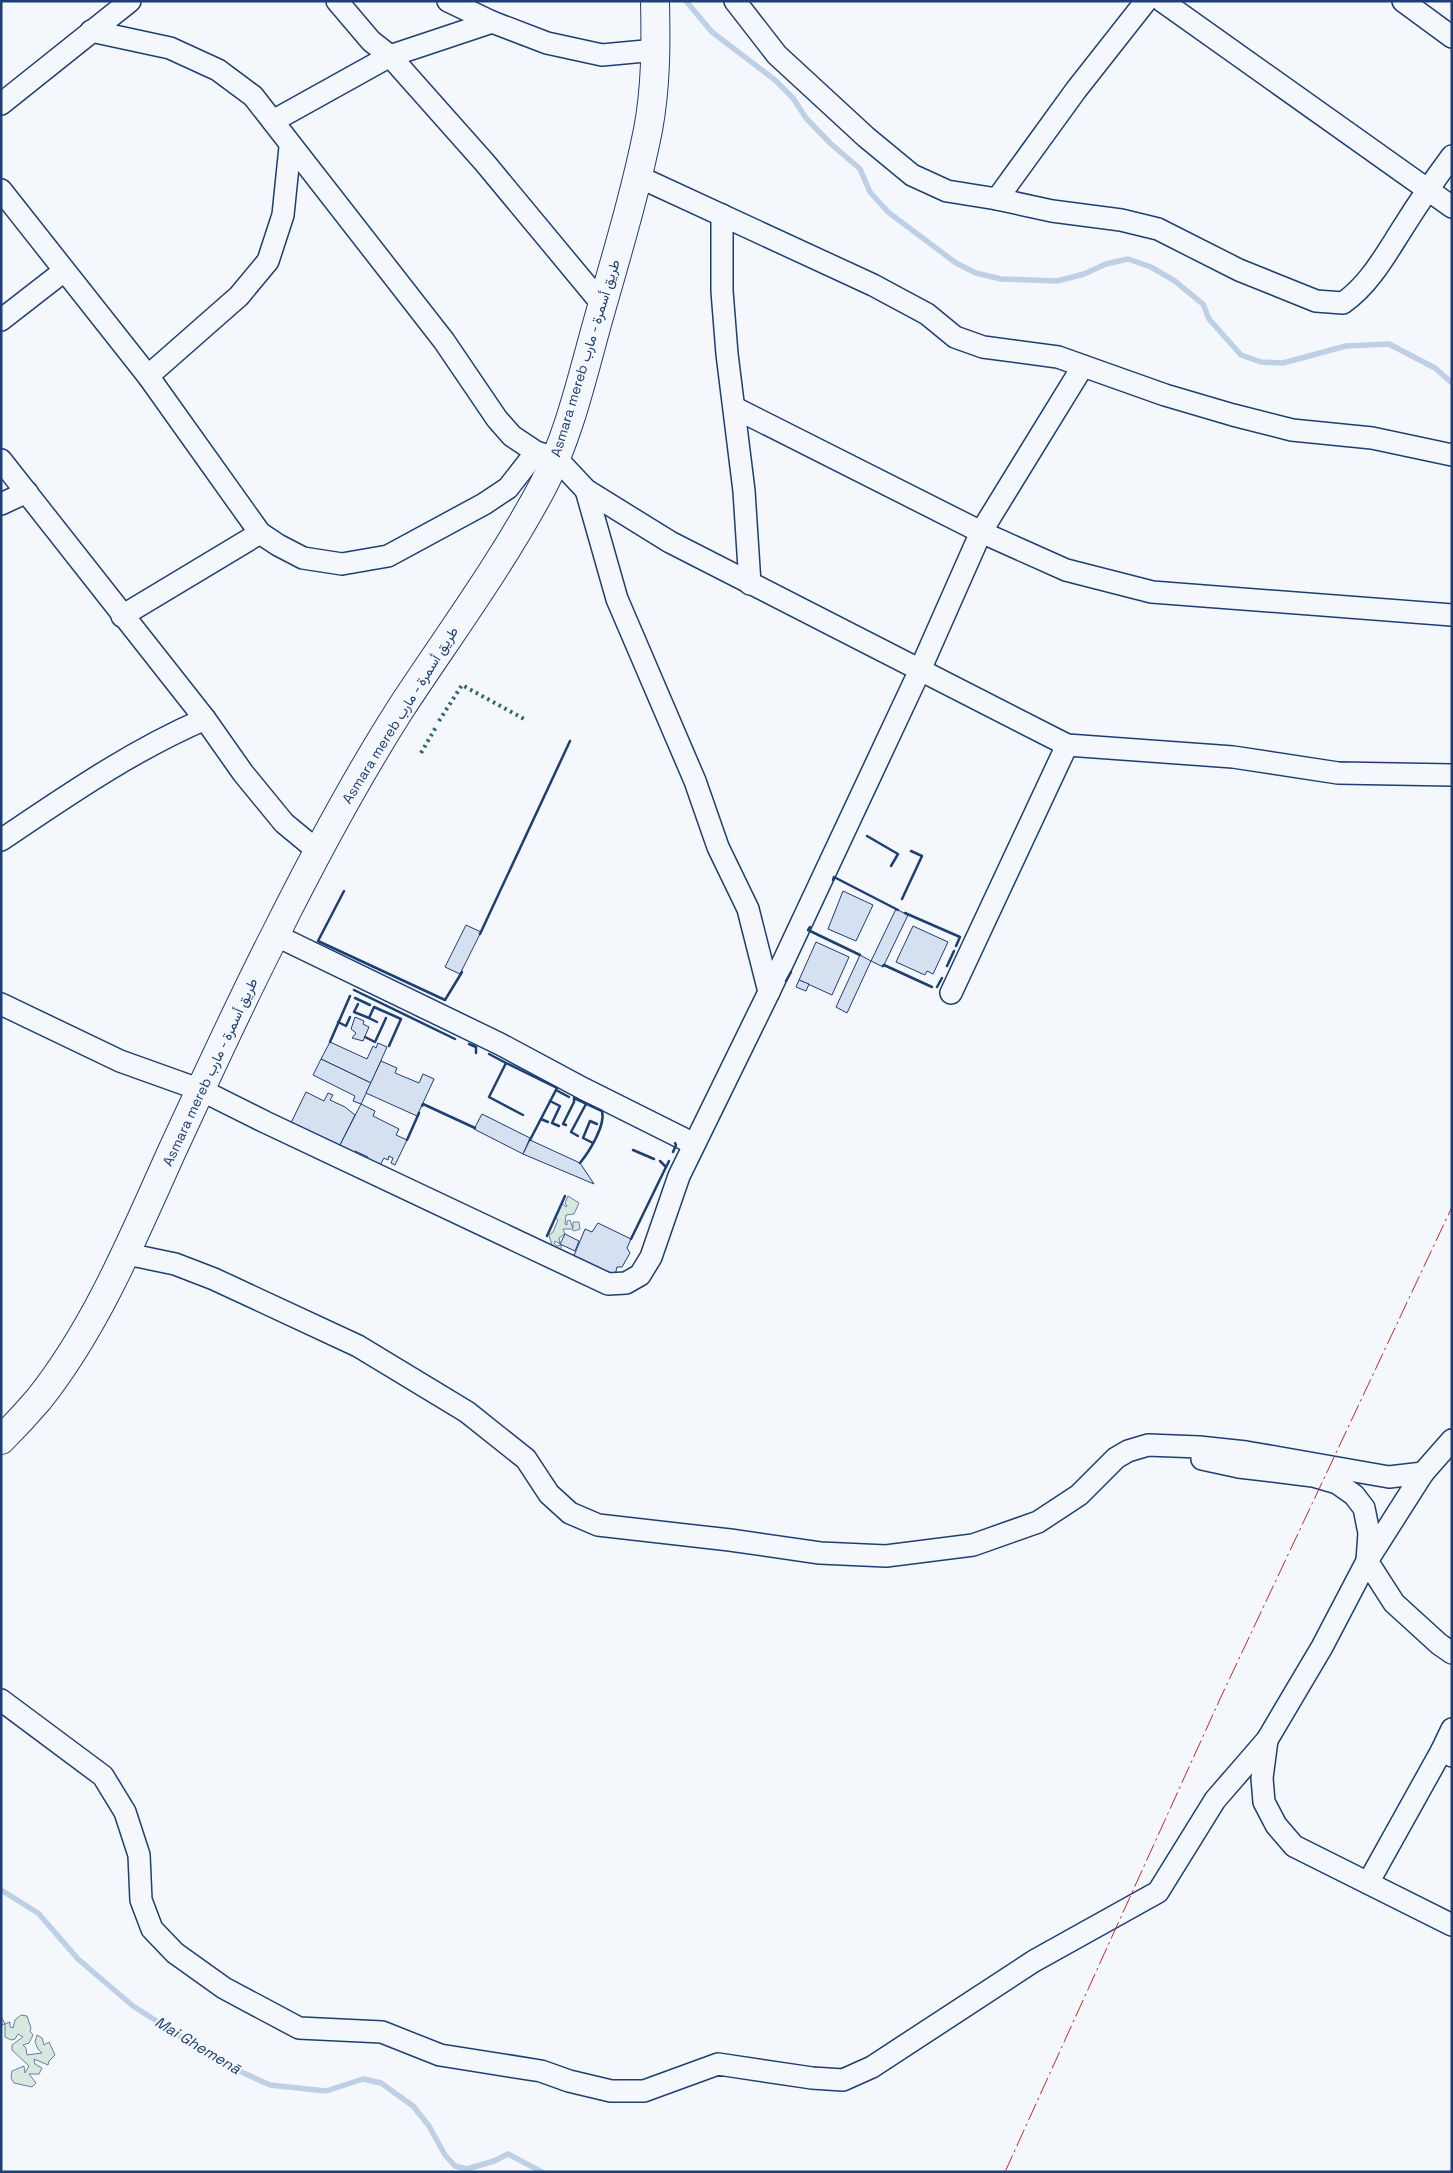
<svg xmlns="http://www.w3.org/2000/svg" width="1453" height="2173" viewBox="0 0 1453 2173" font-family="'Space Grotesk',Vazirmatn,sans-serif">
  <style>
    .green { fill: #d7e8df; stroke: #687fa3 }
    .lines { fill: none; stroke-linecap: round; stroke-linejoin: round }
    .stream { stroke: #bed0e5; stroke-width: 5.5 }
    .building { fill: #d5e0f0; stroke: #1d3f73 }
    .minor-casing { stroke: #1d3f73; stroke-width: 24 }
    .highway-casing { stroke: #1d3f73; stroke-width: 30 }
    .minor { stroke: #f4f7fb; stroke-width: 21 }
    .highway { stroke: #f4f7fb; stroke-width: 28 }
    .hedge { stroke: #2c6c60; stroke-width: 4; stroke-dasharray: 2.5 4; stroke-linecap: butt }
    .wall { stroke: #1d3f73; stroke-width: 2.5 }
    .power { stroke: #c62828; stroke-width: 1; stroke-dasharray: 18 4 2.5 4; stroke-linecap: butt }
    .labels { text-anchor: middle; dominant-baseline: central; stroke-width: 4; stroke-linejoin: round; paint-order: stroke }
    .street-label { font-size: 14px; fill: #1d3f73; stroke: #f4f7fb }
    .water-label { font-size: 15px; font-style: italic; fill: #1d3f73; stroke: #f4f7fb }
  </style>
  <rect width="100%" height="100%" fill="#f4f7fb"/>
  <g class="green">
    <polygon points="568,1196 579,1203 574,1214 566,1215 565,1224 567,1225 567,1221 570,1220 573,1229 573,1222 579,1222 580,1229 574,1231 571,1229 563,1229 565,1234 559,1238 560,1244 555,1241 554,1243 557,1246 562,1245 559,1251 553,1249 549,1235 553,1232 558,1220 555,1217 562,1203 566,1207 567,1206 565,1203"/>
    <polygon points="21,2015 27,2016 31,2028 30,2031 33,2035 29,2043 23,2045 26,2048 27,2055 42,2053 38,2049 35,2042 37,2035 42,2038 44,2045 49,2042 55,2055 49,2061 48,2065 34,2059 35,2064 42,2068 39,2074 29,2074 36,2083 32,2087 14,2083 11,2078 12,2071 24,2066 25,2073 29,2066 12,2050 12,2045 23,2037 18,2034 15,2039 11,2040 5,2037 5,2024 1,2025 1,2016 5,2024 10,2022 10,2027 13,2028 15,2020"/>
  </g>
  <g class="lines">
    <g class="stream">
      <polyline points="686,1 712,32 775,80 793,98 806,118 830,143 860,169 870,192 888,212 956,263 976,273 1001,279 1057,281 1084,274 1106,264 1128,259 1151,267 1175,281 1203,304 1209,319 1241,355 1261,362 1283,363 1346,346 1389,344 1435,368 1452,383"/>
      <polyline points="1,1890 38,1913 78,1959 133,2006 224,2064 270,2085 326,2091 363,2079 381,2083 413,2106 429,2126 445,2155 455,2166 467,2169 494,2161 508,2154 542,2172"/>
    </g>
  </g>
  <g class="building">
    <polygon points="843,891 873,905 856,941 828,929"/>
    <polygon points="896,909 908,915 883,967 871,961"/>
    <polygon points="466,925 481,932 460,974 445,967"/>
    <polygon points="913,926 948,942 933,974 927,971 925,975 896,962"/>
    <polygon points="816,942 849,957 832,995 799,980"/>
    <polygon points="860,955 871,961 847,1013 836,1007"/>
    <polygon points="799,980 809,984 806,991 796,987"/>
    <polygon points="355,1017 364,1021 363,1024 369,1027 363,1041 352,1038 356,1033 351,1029"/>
    <polygon points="330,1042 367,1059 373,1046 376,1048 378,1043 387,1047 371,1083 321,1059"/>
    <polygon points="321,1059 371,1083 361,1104 353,1101 355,1096 313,1075"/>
    <polygon points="381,1061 397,1068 395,1073 419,1083 423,1074 434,1079 417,1116 366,1093"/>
    <polygon points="306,1092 324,1101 328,1093 333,1095 330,1100 345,1107 355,1115 337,1151 288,1129"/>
    <polygon points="361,1104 375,1111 373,1116 399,1129 396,1135 407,1140 395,1165 391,1163 393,1158 389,1156 388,1160 384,1158 378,1169 365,1163 368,1157 355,1151 352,1158 337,1151"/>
    <polygon points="482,1114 530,1138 523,1154 474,1129"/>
    <polygon points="530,1140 580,1163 594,1184 523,1154"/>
    <polygon points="598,1223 631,1239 627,1248 630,1253 622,1267 617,1267 615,1275 579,1265 573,1258 585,1229 592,1232"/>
    <polygon points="565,1234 579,1241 575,1251 560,1244"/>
  </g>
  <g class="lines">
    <g class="minor-casing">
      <g id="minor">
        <polyline points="337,1 371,41 390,56 492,22"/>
        <polyline points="448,1 492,22 547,43 602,55 656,50"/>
        <path d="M735 1 777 55 866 137 912 175 947 191 997 199 1052 211 1121 220 1158 229 1239 270 1316 301 1343 303C1370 284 1386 254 1404 226 1419 202 1435 179 1452 156"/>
        <polyline points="1162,1 1452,207"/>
        <polyline points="1403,1 1452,37"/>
        <polyline points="91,31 170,48 218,70 253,96 444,341 497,419 512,436 536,452 556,458 586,490 670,542 1067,745 1233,757 1338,773 1452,775"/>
        <polyline points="1,104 130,1"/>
        <polyline points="273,121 390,56 485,163 602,304"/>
        <polyline points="637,176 873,285 927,314 955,337 983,347 1058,357 1165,395 1233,415 1292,430 1372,438 1452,455"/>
        <polyline points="1,190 148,376 260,533 122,616"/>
        <polyline points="997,199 1076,90 1146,1"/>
        <polyline points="722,215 722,291 727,354 744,491 750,584"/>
        <polyline points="1,320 64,271"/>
        <polyline points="148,376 239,296 268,261 283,215 290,147"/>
        <polyline points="735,408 981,532 1066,570 1152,592 1452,615"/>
        <polyline points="1,460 205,719 243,773 284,823 319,852"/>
        <polyline points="586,490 617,599 695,781 718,847 748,909 769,992"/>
        <polyline points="1,504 27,492"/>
        <polyline points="260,533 278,545 303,558 342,564 388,556 484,504 508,488 536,452"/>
        <path d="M1 840C68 795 131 751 205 719"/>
        <polyline points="275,935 500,1044 584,1089 694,1144"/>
        <polyline points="951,993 1067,745"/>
        <polyline points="1,1004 120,1061 201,1090 265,1122 608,1284 626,1283 640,1275 651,1257 679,1176 769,992 920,670 981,532 1083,366"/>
        <polyline points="127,1254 175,1264 214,1279 358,1346 467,1412 526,1459 549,1494 570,1513 598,1525 730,1540 820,1553 886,1556 973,1545 1038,1522 1079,1495 1116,1458 1128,1451 1148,1445 1199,1447 1246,1452 1389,1477 1423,1473 1452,1440"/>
        <polyline points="1202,1459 1239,1467 1313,1476 1337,1483 1354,1495 1364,1508 1369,1533 1367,1561 1394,1603 1439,1644 1452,1653"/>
        <polyline points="1,1700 103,1776 125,1812 139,1855 141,1900 152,1929 175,1953 224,1988 299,2028 382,2032 440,2055 541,2071 569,2081 611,2091 644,2091 718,2064 812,2078 843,2080 872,2067 1034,1961 1158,1892 1215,1800 1267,1740 1322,1647 1367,1561 1423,1473"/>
        <polyline points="1452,1729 1442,1750 1452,1756"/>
        <polyline points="1267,1740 1262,1778 1264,1802 1276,1825 1294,1846 1368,1883 1442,1750"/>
        <polyline points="1368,1883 1452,1925"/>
      </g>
    </g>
    <g class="highway-casing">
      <path id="highway" d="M1 1440C14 1427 27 1413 39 1399 97 1326 134 1235 172 1151 206 1078 239 1005 276 933 314 857 355 780 401 708 449 635 503 562 544 484 569 435 582 378 597 324 615 260 635 195 648 130 656 87 656 44 655 1"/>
    </g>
    <use href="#minor" class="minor"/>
    <use href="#highway" class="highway"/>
    <g class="hedge">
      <polyline points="439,721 462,685 526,720"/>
      <polyline points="421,753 436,727"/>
    </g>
    <g class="wall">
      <polyline points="867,836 898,854 891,866"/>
      <polyline points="833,880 834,877 898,910"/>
      <polyline points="344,891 318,941 445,1000 462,972"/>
      <polyline points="902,899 922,856 911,851"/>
      <polyline points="905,913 960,937 956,946"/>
      <polyline points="810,927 808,930 860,955"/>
      <polyline points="480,934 570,741"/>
      <polyline points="883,966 884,965 932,987"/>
      <polyline points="947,966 954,951"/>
      <polyline points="786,981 791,972"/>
      <polyline points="937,987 942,978"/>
      <polyline points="354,990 455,1039"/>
      <polyline points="355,998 370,1005"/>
      <polyline points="358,1004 354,1012 369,1018"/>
      <polyline points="338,1022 346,1026 350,1017"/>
      <polyline points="377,1022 369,1018 374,1007 401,1019 389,1046"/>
      <polyline points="365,1037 375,1042 386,1018"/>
      <polyline points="330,1042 350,996"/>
      <polyline points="469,1044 476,1047 476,1053"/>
      <polyline points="489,1054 506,1063"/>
      <polyline points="556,1090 569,1097"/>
      <polyline points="550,1101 560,1106 552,1123 559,1126"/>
      <polyline points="422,1106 423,1104 475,1128"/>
      <polyline points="523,1115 489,1097 506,1063 557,1088 530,1140"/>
      <polyline points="541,1119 548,1122"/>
      <path d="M566 1125 563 1124 574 1102V1098L602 1111C606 1125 589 1152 580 1163"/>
      <polyline points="578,1136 571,1132 586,1104"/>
      <polyline points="407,1140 419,1113"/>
      <polyline points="593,1143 583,1138 590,1121 597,1124"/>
      <polyline points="633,1150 654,1159"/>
      <polyline points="673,1152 676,1145 675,1143"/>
      <polyline points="666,1167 669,1161"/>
      <polyline points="547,1236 565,1196"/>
      <polyline points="631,1239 666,1167 660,1161"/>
    </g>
    <polyline class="power" points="1005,2172 1220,1699 1452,1207"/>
  </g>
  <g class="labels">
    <g class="street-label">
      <text transform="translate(585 358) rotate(-73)">Asmara mereb طريق أسمرة - مارب</text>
      <text transform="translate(400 715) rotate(-58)">Asmara mereb طريق أسمرة - مارب</text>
      <text transform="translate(210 1072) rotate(-65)">Asmara mereb طريق أسمرة - مارب</text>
    </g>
    <g class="water-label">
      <text transform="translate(198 2045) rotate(31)">Mai Ghemenā</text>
    </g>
  </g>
  <rect width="1453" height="2173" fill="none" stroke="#1d3f73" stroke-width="5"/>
</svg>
